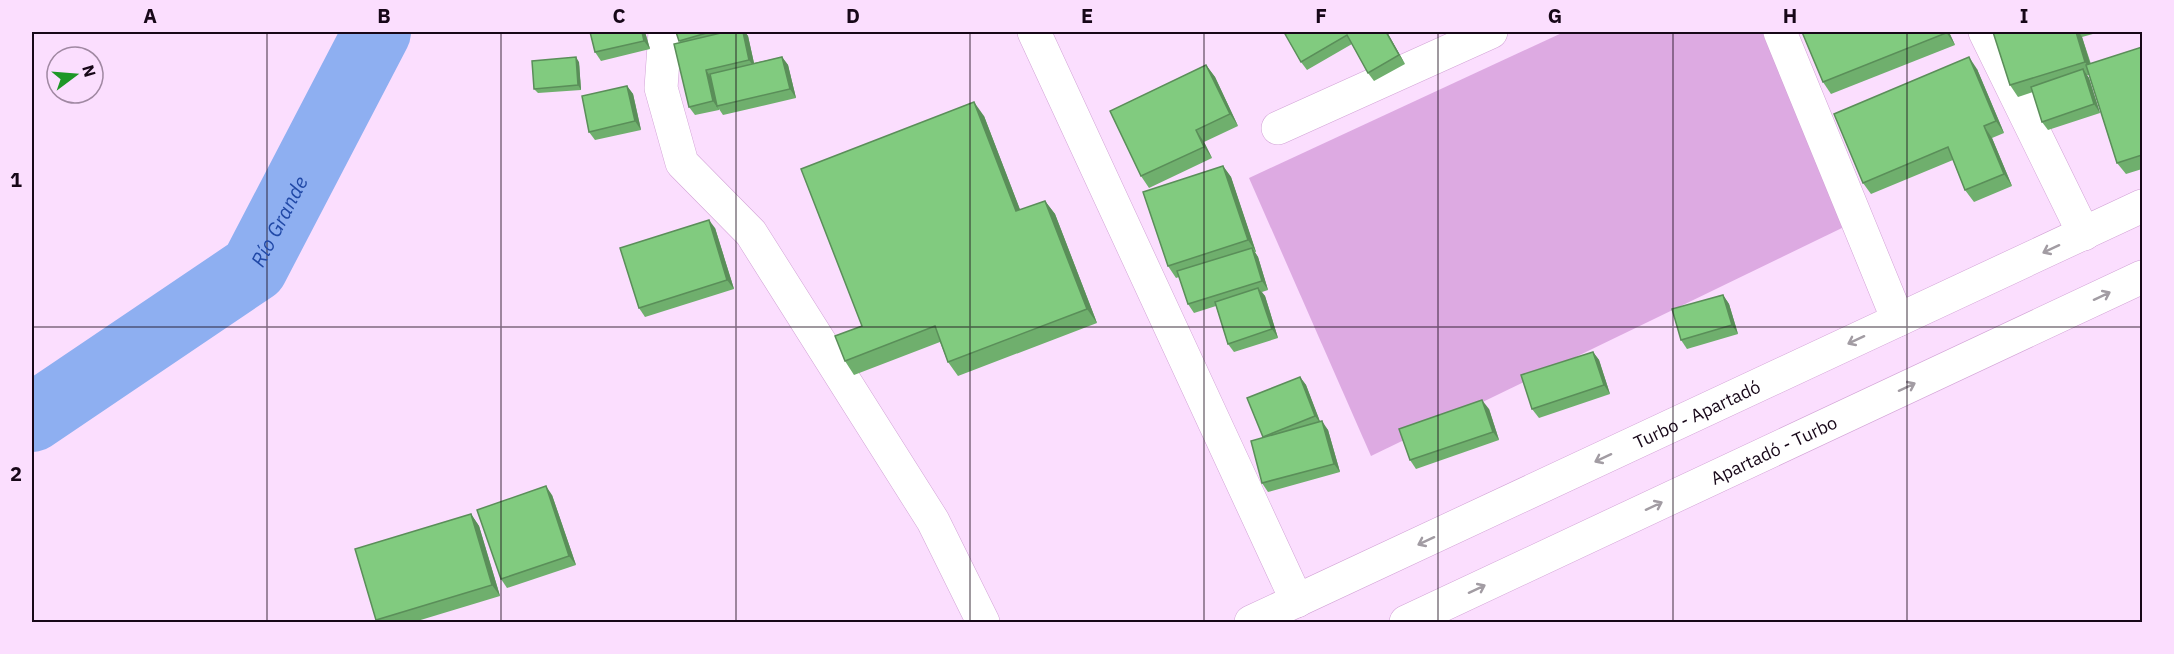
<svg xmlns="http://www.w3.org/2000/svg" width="2174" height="654" viewBox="0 0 2174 654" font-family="'IBM Plex Sans',sans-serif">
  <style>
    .park { fill: #ddaae2 }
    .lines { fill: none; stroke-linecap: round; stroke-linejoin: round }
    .river { stroke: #8eaff1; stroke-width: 68 }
    .street-casing { stroke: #d2a3d6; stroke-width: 34 }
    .highway-casing { stroke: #d2a3d6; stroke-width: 34 }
    .street { stroke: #fff; stroke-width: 33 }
    .highway { stroke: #fff; stroke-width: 33 }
    .wall { fill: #6faf6d }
    .shaded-wall { fill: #5a8e59 }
    .building { fill: #81cb7f; stroke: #5a8e59; stroke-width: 1.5 }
    .oneway { stroke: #a29ca3 }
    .grid { fill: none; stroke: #170718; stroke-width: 1.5; stroke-opacity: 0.55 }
    .labels { text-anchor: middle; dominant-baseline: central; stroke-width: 6; stroke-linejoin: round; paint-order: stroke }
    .street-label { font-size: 18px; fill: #170718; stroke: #fbdefe }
    .water-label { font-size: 20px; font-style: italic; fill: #2149a7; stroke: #fbdefe }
    .neatline { fill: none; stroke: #170718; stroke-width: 2 }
    .grid-label { font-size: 20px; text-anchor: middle; font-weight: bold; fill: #170718 }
  </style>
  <rect width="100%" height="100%" fill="#fbdefe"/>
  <polygon class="park" points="1564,32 1763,32 1844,227 1371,456 1249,178"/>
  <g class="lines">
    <path class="river" id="s1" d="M32 418 254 268 377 32"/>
    <g class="street-casing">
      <g id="street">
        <polyline points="665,32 661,88 682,163 751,233 933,521 983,622"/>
        <polyline points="1034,32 1297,601"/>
        <polyline points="1780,32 1898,320"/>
        <polyline points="1985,32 2084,234"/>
        <polyline points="1278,128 1491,32"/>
      </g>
    </g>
    <g class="highway-casing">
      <g id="highway">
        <path id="s2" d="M1251 622 2142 206"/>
        <path id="s3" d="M1406 622 2142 277"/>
      </g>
    </g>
    <use href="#street" class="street"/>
    <use href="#highway" class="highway"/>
  </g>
  <g class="wall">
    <polygon points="590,32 645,32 650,49 601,61 595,52"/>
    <polygon points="676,32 745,32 748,36 754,63 782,57 788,65 796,98 723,115 719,109 719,110 695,115 689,107 680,42"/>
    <polygon points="1290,32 1387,32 1405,64 1374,81 1368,73 1352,44 1307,70 1301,62"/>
    <polygon points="1802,32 1949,32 1955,45 1831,94 1823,82"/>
    <polygon points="1993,32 2100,32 2082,37 2091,64 2142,47 2142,169 2126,174 2117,163 2089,75 2087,75 2089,78 2100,113 2048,130 2042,122 2033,92 2018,97 2010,85"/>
    <polygon points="579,62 581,90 538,93 534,89"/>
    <polygon points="1206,65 1215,77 1238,126 1204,142 1212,158 1149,188 1141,176"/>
    <polygon points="1977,69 2004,133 1992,138 2012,186 1974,202 1965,190 1953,160 1871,194 1863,183"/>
    <polygon points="627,86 633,94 641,130 595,140 589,132"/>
    <polygon points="984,116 1020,210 1045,201 1055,214 1097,323 958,376 948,362 940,342 854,375 845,361 862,326"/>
    <polygon points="1223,166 1231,177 1256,252 1255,252 1258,257 1268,290 1262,292 1265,296 1278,338 1234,352 1228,344 1216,306 1194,313 1188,304 1179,277 1176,278 1168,266"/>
    <polygon points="715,228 734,289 645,317 639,308"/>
    <polygon points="1723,295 1729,304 1738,334 1687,349 1681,340"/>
    <polygon points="1593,352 1599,360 1610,394 1539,418 1532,409"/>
    <polygon points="1300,377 1306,385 1320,422 1328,430 1340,472 1268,492 1262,483 1264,438 1263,437"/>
    <polygon points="1489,409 1499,440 1416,469 1410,460"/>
    <polygon points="552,495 576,565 507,588 501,579"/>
    <polygon points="471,514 479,526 500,596 414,622 378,622 376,620"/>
  </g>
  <g class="shaded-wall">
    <polygon points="642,32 645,32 650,49 644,41"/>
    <polygon points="743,32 745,32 748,36 755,68 749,60"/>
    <polygon points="1386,32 1387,32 1405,64 1399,55"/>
    <polygon points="1946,32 1949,32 1955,45"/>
    <polygon points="2076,32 2079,32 2082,37 2093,73 2085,62"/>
    <polygon points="576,57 579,62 581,90 578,85"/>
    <polygon points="782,57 788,65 796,98 790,89"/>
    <polygon points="1969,57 1977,69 2004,133 1996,121"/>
    <polygon points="1206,65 1215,77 1238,126 1230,114"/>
    <polygon points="2083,69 2089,78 2100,113 2094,104"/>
    <polygon points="706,70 712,79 717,106 719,110 713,101"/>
    <polygon points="627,86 633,94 641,130 635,121"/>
    <polygon points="974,102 984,116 1026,225 1016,211"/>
    <polygon points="1984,126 1992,138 2012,186 2004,174"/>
    <polygon points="1196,130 1204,142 1212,158 1204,147"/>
    <polygon points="1223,166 1231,177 1256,252 1248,240"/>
    <polygon points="1045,201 1055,214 1097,323 1087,309"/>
    <polygon points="709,220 715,228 734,289 727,280"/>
    <polygon points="1252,248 1258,257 1268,290 1262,281"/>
    <polygon points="1258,288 1265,296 1278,338 1272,329"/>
    <polygon points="1723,295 1729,304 1738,334 1732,325"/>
    <polygon points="1593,352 1599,360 1610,394 1604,385"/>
    <polygon points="1300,377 1306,385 1321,424 1315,416"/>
    <polygon points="1482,400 1489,409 1499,440 1493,432"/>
    <polygon points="1322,421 1328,430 1340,472 1334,464"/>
    <polygon points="546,486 552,495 576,565 569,556"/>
    <polygon points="471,514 479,526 500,596 492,585"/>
  </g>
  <g class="building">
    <polygon points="590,32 642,32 644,41 595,52"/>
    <polygon points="676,32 710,32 679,41"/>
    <polygon points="725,32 743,32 749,60 706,70 713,101 689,107 674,44"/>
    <polygon points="1290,32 1386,32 1399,55 1368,73 1347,35 1301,62 1285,34"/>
    <polygon points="1802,32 1946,32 1946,33 1823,82"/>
    <polygon points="1993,32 2076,32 2085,62 2010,85"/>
    <polygon points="2142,47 2142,155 2117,163 2086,65"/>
    <polygon points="576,57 578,85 534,89 532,61"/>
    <polygon points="782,57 790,89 717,106 710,74"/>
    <polygon points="1969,57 1996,121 1984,126 2004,174 1965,190 1948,147 1863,183 1834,114"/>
    <polygon points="1206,65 1230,114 1196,130 1204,147 1141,176 1110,111"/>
    <polygon points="2083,69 2094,104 2042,122 2031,87"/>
    <polygon points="627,86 635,121 589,132 582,96"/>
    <polygon points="974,102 1016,211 1045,201 1087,309 948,362 935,326 845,361 835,336 862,326 801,169"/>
    <polygon points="1223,166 1248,240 1168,266 1143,192"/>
    <polygon points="709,220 727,280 639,308 620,248"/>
    <polygon points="1252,248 1262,281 1188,304 1177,271"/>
    <polygon points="1258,288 1272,329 1228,344 1215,302"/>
    <polygon points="1723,295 1732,325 1681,340 1672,309"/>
    <polygon points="1593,352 1604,385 1532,409 1521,375"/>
    <polygon points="1300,377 1315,416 1263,437 1247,398"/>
    <polygon points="1482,400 1493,432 1410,460 1399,429"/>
    <polygon points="1322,421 1334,464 1262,483 1251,441"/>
    <polygon points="546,486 569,556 501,579 477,510"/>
    <polygon points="471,514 492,585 376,620 355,549"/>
  </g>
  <defs><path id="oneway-shaft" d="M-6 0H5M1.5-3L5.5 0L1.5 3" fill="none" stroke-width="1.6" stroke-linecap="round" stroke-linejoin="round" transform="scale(1.5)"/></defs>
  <g class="oneway">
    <use href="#oneway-shaft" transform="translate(2051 249) rotate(155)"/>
    <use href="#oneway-shaft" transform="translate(2102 296) rotate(-25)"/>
    <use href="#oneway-shaft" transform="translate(1856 340) rotate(155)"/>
    <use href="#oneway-shaft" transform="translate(1907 387) rotate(-25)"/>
    <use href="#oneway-shaft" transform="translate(1603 458) rotate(155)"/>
    <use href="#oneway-shaft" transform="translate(1654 506) rotate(-25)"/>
    <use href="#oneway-shaft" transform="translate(1426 541) rotate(155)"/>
    <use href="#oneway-shaft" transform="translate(1477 589) rotate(-25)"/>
  </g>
  <path class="grid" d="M267 32V622M501 32V622M736 32V622M970 32V622M1204 32V622M1438 32V622M1673 32V622M1907 32V622M32 327H2142"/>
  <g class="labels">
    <g class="street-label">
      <text stroke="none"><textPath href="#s2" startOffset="492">Turbo - Apartadó</textPath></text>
      <text stroke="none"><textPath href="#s3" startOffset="406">Apartadó - Turbo</textPath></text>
    </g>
    <g class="water-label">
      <text stroke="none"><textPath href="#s1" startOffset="321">Río Grande</textPath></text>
    </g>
  </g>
  <rect width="2174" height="654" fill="none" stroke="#fbdefe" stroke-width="66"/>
  <g transform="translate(75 75) rotate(74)"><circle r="28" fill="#fbdefe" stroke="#a088a2" stroke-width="1.5"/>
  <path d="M0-4.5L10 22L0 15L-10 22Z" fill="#1e9727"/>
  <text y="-9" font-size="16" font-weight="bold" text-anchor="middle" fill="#170718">N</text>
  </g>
  <rect x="33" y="33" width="2108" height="588" class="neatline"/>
  <g class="grid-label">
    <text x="150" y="23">A</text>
    <text x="384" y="23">B</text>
    <text x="619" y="23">C</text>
    <text x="853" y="23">D</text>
    <text x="1087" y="23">E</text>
    <text x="1321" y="23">F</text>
    <text x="1555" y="23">G</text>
    <text x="1790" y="23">H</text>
    <text x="2024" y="23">I</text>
    <text x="16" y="187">1</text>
    <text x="16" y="481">2</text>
  </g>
</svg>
